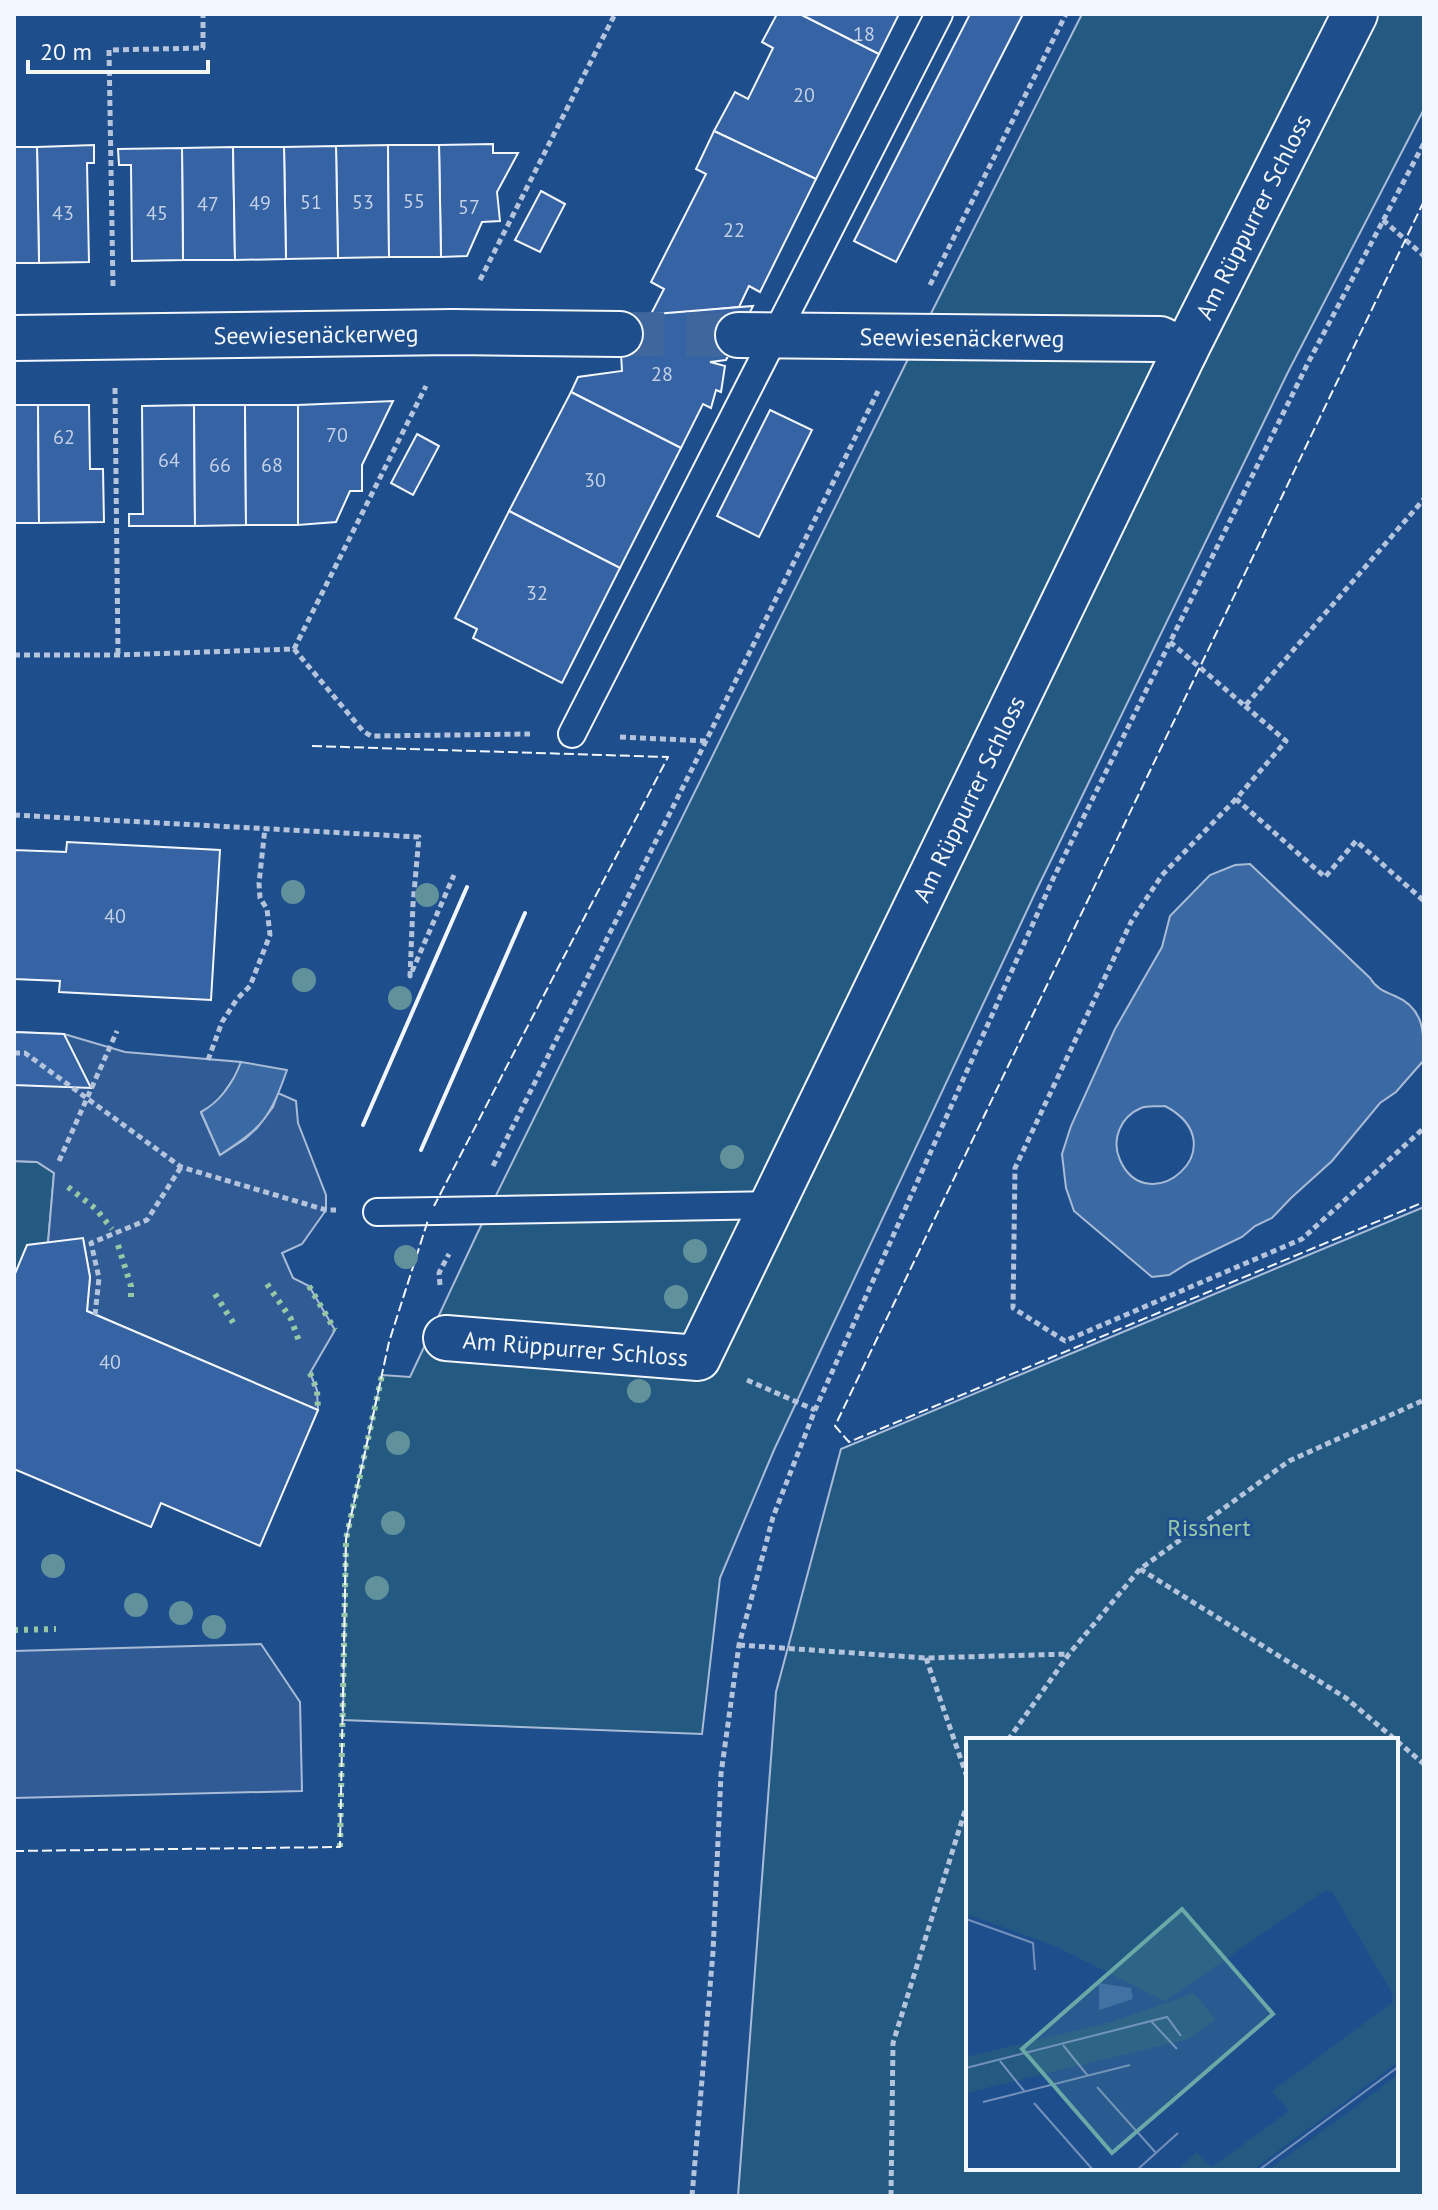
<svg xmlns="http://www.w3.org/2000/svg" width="1438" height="2210" viewBox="0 0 1438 2210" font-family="'PT Sans',sans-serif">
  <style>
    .green { fill: #245a82; stroke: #a8bbd7; stroke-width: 2; fill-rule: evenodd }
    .parking { fill: #305b95; stroke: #a8bbd7; stroke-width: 2 }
    .water { fill: #3b69a3; stroke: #a8bbd7; stroke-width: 2; fill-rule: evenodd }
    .building { fill: #3563a3; stroke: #f2f6ff; stroke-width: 2 }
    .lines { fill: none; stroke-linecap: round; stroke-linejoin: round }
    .minor-tunnel { stroke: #3f679d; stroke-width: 44; stroke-dasharray: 44 22; stroke-linecap: butt }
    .service-casing { stroke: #f2f6ff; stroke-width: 30 }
    .minor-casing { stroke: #f2f6ff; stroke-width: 48 }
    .path { stroke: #b3c4dc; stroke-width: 5; stroke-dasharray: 6 4; stroke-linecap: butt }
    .service { stroke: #1f4e8c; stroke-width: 26 }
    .minor { stroke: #1f4e8c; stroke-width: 44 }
    .hedge { stroke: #97c8a6; stroke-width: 6; stroke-dasharray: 4 6; stroke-linecap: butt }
    .fence { stroke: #f2f6ff; stroke-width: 2; stroke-dasharray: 10 4; stroke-linecap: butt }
    .wall { stroke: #f2f6ff; stroke-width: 4 }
    .tree { fill: #61919a }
    .labels { text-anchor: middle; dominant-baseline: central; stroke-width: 6; stroke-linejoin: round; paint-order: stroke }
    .number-label { font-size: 20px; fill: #c3d1e8 }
    .street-label { font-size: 24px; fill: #f2f6ff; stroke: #1f4e8c }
    .park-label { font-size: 24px; fill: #97c8a6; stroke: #1f4e8c }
    .inset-road { fill: none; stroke: #7391ba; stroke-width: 2 }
    .view { fill: #6aa9a8; fill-opacity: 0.15; stroke: #6aa9a8; stroke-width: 4 }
    .inset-edge { fill: none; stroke: #f2f6ff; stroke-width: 4 }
  </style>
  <rect width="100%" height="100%" fill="#1f4e8c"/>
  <g class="green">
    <polygon points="1082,14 1424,14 1424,109 1287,374 1037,889 774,1450 720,1578 702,1734 343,1720 346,1539 382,1375 410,1377 477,1234 905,365"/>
    <polygon points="14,1161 37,1162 54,1173 48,1243 14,1276"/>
    <path d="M1424 1207V2196H738L776 1692 841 1449ZM968 1740H1396V2168H968Z"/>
  </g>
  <g class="parking">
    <polygon points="14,1032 64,1034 125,1052 241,1062 236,1075 223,1094 214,1105 201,1113 220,1155 245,1139 257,1128 273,1107 278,1093 296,1101 298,1123 326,1195 326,1210 302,1244 282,1253 293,1278 309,1286 335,1330 310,1373 317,1390 318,1410 87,1311 90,1277 83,1239 48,1243 54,1173 37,1162 14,1161"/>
    <polygon points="261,1644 300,1702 302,1791 14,1798 14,1651"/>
  </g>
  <g class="water">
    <path d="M1250 864 1370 978C1376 988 1383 991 1395 996 1424 1008 1424 1032 1424 1060L1396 1092 1380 1103 1332 1161 1291 1198 1272 1218 1255 1226 1242 1237 1190 1262 1169 1275 1152 1277 1074 1211 1066 1188 1062 1154 1071 1126 1115 1029 1162 947 1170 916 1210 875 1235 865ZM1165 1106C1240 1146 1148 1223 1120 1160 1111 1140 1120 1117 1141 1108 1147 1105 1158 1107 1165 1106Z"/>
    <path d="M241 1062 287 1070C270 1118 263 1127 220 1155L201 1112C221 1101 233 1083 241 1062Z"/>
  </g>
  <g class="building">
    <polygon points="777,14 800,14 879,54 816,179 714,131 735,92 748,99 773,48 762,42"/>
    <polygon points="800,14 899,14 879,54"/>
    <polygon points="970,14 1023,14 896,262 854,241"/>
    <polygon points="714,131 816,179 760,292 749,286 739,307 650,316 664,289 651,282 706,174 696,169"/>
    <polygon points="493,144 493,153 518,153 497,192 500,221 482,222 467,256 441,257 439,145"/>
    <polygon points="94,145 94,163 87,163 89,262 39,263 37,147"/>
    <polygon points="388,145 389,257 338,258 336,146"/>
    <polygon points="388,145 439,145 441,257 389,257"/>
    <polygon points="336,146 338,258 286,259 284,147"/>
    <polygon points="14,147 37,147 39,263 14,263"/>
    <polygon points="233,147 235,260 183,260 182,148"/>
    <polygon points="233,147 284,147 286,259 235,260"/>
    <polygon points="182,148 183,260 132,261 131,165 119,165 118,149"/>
    <polygon points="541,191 565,204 540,252 515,240"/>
    <polygon points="753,306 726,360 710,362 725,366 721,392 716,390 711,408 703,404 681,448 571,392 578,377 622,371 619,317"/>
    <polygon points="571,392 681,448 620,568 509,511"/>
    <polygon points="393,401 362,465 362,491 350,491 336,522 298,525 298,405"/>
    <polygon points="14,405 38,405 39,523 14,523"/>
    <polygon points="38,405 89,405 90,469 103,469 104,522 39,523"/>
    <polygon points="194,405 195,526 129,526 129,514 143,514 142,406"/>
    <polygon points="194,405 245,405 246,525 195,526"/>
    <polygon points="245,405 298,405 298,525 246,525"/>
    <polygon points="770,410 812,430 759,537 717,516"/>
    <polygon points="417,434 439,446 413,495 391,483"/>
    <polygon points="509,511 620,568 562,683 473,638 477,629 455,618"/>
    <polygon points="67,842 220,850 211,1000 59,992 60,981 14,979 14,850 66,852"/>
    <polygon points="14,1032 64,1034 91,1088 14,1085"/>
    <polygon points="83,1238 90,1277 87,1311 318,1410 260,1546 161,1503 151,1527 14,1469 14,1276 27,1245"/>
  </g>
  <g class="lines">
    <polyline class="minor-tunnel" points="620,334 738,335"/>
    <g class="service-casing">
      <g id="service">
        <polyline points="572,734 939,14"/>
        <polyline points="377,1212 772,1205"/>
      </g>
    </g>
    <g class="minor-casing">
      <g id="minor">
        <path id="s1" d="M738 335 1160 339 1185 351"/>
        <path id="s2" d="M14 338 453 332 620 334"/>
        <path id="s3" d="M446 1338 698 1358 1185 351 1355 14"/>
      </g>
    </g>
    <g class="path">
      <polyline points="1383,220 1424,256"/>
      <polyline points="480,280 615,14"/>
      <polyline points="930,285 1066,14"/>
      <polyline points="113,286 109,50 203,48 203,14"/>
      <polyline points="115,388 118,655"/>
      <polyline points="1170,642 1245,706 1424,499"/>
      <polyline points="294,649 426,386"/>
      <polyline points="294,649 363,731 371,736 530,734"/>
      <polyline points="14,655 118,655 294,649"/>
      <polyline points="1245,706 1286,741 1236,799 1325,877 1356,841 1423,900 1424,899"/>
      <polyline points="620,737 706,741"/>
      <polyline points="1236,799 1162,875 1131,922 1015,1168 1013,1308 1065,1341 1302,1239 1424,1128"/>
      <polyline points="14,815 419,837 413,904 410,976 454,875"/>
      <polyline points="14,1053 25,1053 181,1167 326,1210 336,1210"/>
      <polyline points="208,1060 222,1022 237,999 250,986 270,935 267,909 260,898 259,883 265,828"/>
      <polyline points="59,1161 117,1031"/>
      <polyline points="493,1166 706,741 878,391"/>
      <polyline points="440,1285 439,1273 449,1254"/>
      <polyline points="95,1315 99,1278 91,1243 147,1220 181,1167"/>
      <polyline points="747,1380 815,1410"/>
      <polyline points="1140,1569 1346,1698 1424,1764"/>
      <polyline points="739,1645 926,1658 1069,1654"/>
      <polyline points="926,1658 968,1780"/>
      <polyline points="1008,1740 1069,1654 1140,1569 1289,1461 1424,1400"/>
      <polyline points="692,2196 713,1952 721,1774 739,1645 773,1517 815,1410 1053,879 1308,363 1424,143"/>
      <polyline points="891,2196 893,2043 968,1801"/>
    </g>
    <use href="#service" class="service"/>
    <use href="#minor" class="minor"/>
    <g class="hedge">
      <polyline points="68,1187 96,1209 112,1229"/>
      <polyline points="118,1245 131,1286 131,1302"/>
      <polyline points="267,1284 291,1319 300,1344"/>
      <polyline points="309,1286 335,1330"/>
      <polyline points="215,1294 234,1324"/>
      <polyline points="310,1373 317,1390 318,1410"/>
      <polyline points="14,1630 56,1629"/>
      <polyline points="340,1847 346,1539 382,1375"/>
    </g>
    <g class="fence">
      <polyline points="1424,201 835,1426 849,1442 1424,1202"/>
      <polyline points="312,746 668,757 434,1206"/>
      <polyline points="14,1851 340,1847 346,1539 389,1342 428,1220"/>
    </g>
    <g class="wall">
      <polyline points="363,1125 467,887"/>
      <polyline points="421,1150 525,913"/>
    </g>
  </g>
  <g class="tree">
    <circle cx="293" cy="892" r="12"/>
    <circle cx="427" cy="895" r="12"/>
    <circle cx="304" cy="980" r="12"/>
    <circle cx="400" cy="998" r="12"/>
    <circle cx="732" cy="1157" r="12"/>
    <circle cx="695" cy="1251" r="12"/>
    <circle cx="406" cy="1257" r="12"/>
    <circle cx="676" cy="1297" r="12"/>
    <circle cx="639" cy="1391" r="12"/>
    <circle cx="398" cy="1443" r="12"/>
    <circle cx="393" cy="1523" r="12"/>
    <circle cx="53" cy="1566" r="12"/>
    <circle cx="377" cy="1588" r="12"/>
    <circle cx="136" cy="1605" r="12"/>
    <circle cx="181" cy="1613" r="12"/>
    <circle cx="214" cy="1627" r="12"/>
  </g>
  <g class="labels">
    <g class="number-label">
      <text x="864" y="34">18</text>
      <text x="804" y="95">20</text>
      <text x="414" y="201">55</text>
      <text x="311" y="202">51</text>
      <text x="363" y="202">53</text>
      <text x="260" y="203">49</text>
      <text x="208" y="204">47</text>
      <text x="469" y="207">57</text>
      <text x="63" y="213">43</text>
      <text x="157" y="213">45</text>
      <text x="734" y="230">22</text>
      <text x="662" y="374">28</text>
      <text x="337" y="435">70</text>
      <text x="64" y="437">62</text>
      <text x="169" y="460">64</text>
      <text x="220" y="465">66</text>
      <text x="272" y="465">68</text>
      <text x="595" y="480">30</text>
      <text x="537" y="593">32</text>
      <text x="115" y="916">40</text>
      <text x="110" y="1362">40</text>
    </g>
    <g class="street-label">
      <text stroke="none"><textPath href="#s3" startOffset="1522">Am Rüppurrer Schloss</textPath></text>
      <text stroke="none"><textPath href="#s2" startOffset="302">Seewiesenäckerweg</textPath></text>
      <text stroke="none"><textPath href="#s1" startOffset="224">Seewiesenäckerweg</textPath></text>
      <text stroke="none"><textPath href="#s3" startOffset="874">Am Rüppurrer Schloss</textPath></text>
      <text stroke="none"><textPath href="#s3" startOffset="130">Am Rüppurrer Schloss</textPath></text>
    </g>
    <g class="park-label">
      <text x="1209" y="1527">Rissnert</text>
    </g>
  </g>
  <g transform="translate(966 1738)">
    <rect width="432" height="432" fill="#1f4e8c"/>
    <path d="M0 0H432V324L287 432H212L231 414 246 429 323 373 306 353 427 264 426 255 366 154 358 153 199 263 89 208 0 176ZM228 255 250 282 222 301 0 355V319L146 284ZM432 336V432H302L395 365Z" fill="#245a82"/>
    <path d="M133 245 165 250 167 261 133 272Z" fill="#3b69a3"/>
    <path class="inset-road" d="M0 181 67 205 69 232M185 283 211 311M97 307 122 338M34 323 59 354M0 330 201 279 215 298M131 349 190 415M17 364 164 327M68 365 127 432M171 432 212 395M293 432 432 329"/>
    <path class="view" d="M216 171 307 276 146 415 56 311Z"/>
    <rect width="432" height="432" class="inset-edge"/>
  </g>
  <rect width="1438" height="2210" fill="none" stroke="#f2f6ff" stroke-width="32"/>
  <path d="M28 60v12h180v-12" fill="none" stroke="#f2f6ff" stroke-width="4"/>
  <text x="40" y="60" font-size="24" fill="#f2f6ff" stroke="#1f4e8c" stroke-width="6" paint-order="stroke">20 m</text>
</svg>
